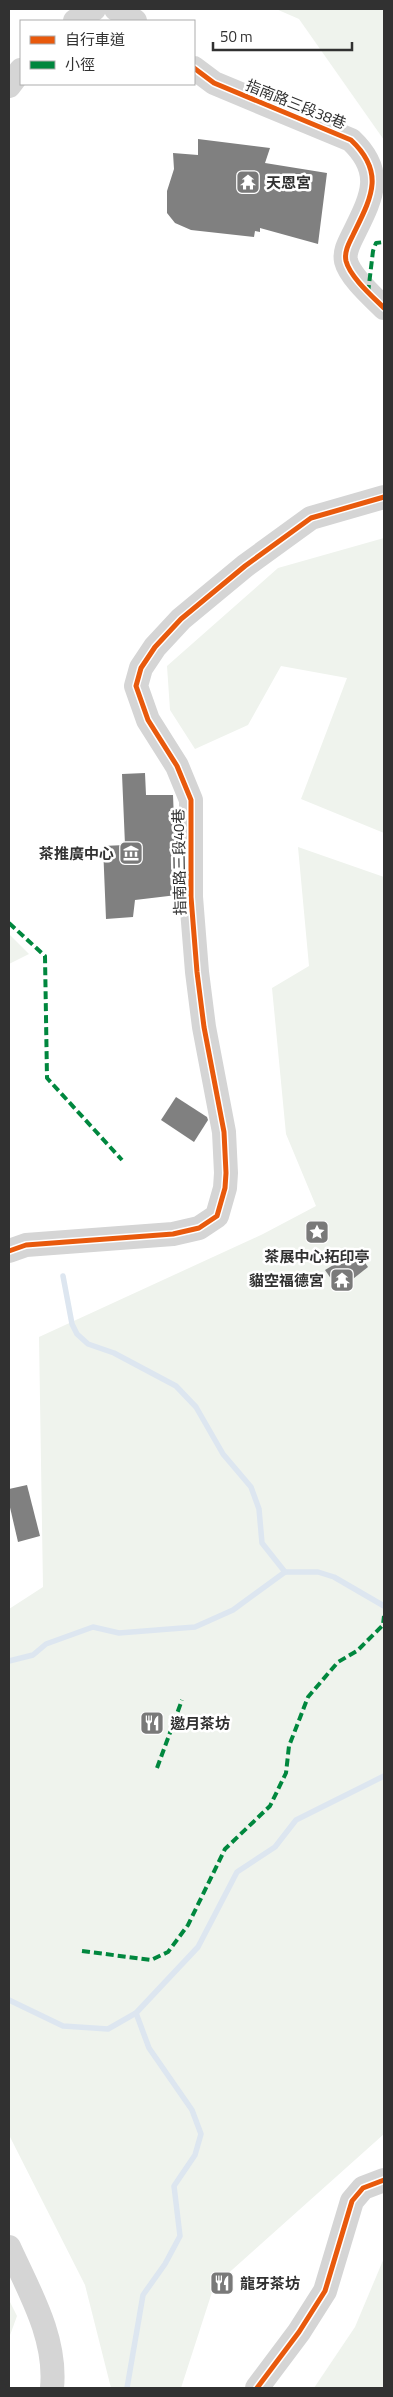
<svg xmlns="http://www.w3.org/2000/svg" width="393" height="2397" viewBox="0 0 393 2397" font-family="'Titillium Web','Noto Sans TC',sans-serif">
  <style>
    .green { fill: #eff3ed }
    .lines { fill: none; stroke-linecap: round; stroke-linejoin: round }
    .stream { stroke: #dde6f0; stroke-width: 5.5 }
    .building { fill: #808080 }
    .minor { stroke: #d5d5d5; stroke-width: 24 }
    .quiet { stroke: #00873e; stroke-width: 4; stroke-dasharray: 8 4; stroke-linecap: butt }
    .cycleway-casing { stroke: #fff; stroke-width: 8 }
    .cycleway { stroke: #e8590c; stroke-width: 5 }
    .labels { text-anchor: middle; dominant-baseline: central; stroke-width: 5; stroke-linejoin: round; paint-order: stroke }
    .street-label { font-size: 15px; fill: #313131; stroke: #fff }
    .poi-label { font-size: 15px; font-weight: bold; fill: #313131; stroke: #fff; text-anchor: start }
  </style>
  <rect width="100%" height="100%" fill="#fff"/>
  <g class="green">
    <polygon points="276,9 384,9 384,140 299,19"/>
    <polygon points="384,538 384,833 301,799 347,678 281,666 248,725 195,749 170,710 167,666 278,568"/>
    <polygon points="298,847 384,877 384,2134 214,2286 181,2388 111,2388 85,2285 9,2135 9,1609 43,1587 39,1337 263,1234 316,1206 286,1134 272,988 309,966"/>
    <polygon points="9,934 29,954 9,964"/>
    <polygon points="384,2258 384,2388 314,2388 355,2327"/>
    <polygon points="9,2300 17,2316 9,2338"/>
  </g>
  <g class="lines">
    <g class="stream">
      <polyline points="63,1276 72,1324 77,1334 88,1344 114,1353 176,1386 196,1407 223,1454 251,1487 259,1509 262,1543 285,1572 318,1572 334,1577 384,1606"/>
      <polyline points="9,1661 33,1655 46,1644 93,1627 119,1633 195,1627 233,1610 285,1572"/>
      <polyline points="9,2000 63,2026 108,2029 136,2013 198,1947 237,1872 275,1847 296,1820 384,1776"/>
      <polyline points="127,2388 143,2295 165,2264 180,2236 174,2186 195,2155 201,2134 192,2110 149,2048 136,2013"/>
    </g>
  </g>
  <g class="building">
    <polygon points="198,139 270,148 265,163 327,173 318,244 260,228 260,232 255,231 254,237 191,230 175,223 167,213 167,191 174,169 173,153 198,155"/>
    <polygon points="145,773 146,795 173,795 177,895 135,900 133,917 106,919 103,846 125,845 122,774"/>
    <polygon points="176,1097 207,1117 208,1120 194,1142 161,1120"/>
    <polygon points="357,1251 368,1267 339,1290 325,1270"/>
    <polygon points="27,1485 40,1536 18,1542 9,1503 9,1489"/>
  </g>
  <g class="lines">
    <g class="minor">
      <polyline points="116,9 135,21"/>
      <polyline points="75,21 94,9"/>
      <path d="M194 68 214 83 351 140C386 173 371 198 353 235 349 243 344 252 346 261 350 277 373 297 384 308"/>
      <polyline points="9,86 21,70"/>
      <polyline points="9,1251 26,1245 173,1234 199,1228 217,1216 225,1188 226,1173 224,1132 204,1027 197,972 191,897 191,800 177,766 148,720 136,686 141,668 155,647 181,619 245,566 311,518 384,497"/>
      <path d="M9 2247C29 2291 57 2338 52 2388"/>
      <polyline points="257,2388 299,2332 325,2291 352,2201 363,2188 384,2180"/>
    </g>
    <g class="quiet">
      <polyline points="368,293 373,251 376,243 384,242"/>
      <polyline points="9,923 45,956 47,1078 122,1160"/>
      <polyline points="157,1768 182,1700"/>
      <polyline points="82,1951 151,1960 168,1952 188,1925 225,1849 270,1806 286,1773 289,1746 308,1697 338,1662 357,1651 383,1625 384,1616"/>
    </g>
    <g class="cycleway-casing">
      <g id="cycleway">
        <path d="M194 68 214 83 351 140C386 173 371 198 353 235 349 243 344 252 346 261 350 277 373 297 384 308"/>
        <polyline points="9,1251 26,1245 173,1234 199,1228 217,1216 225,1188 226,1173 224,1132 204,1027 197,972 191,897 191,800 177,766 148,720 136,686 141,668 155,647 181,619 245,566 311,518 384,497"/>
        <polyline points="257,2388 299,2332 325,2291 352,2201 363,2188 384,2180"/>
      </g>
    </g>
    <use href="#cycleway" class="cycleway"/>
  </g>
  <defs>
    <g id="temple-square" transform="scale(1.25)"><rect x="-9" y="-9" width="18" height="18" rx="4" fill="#797979" stroke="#fff"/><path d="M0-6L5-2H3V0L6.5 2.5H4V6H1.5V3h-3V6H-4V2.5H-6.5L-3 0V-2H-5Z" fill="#fff"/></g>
    <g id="museum-square" transform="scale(1.25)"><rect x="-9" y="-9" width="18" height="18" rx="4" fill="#797979" stroke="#fff"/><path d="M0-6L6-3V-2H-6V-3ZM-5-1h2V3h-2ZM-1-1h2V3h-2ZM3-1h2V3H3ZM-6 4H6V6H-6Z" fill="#fff"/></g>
    <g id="sight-square" transform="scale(1.25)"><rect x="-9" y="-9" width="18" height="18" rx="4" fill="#797979" stroke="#fff"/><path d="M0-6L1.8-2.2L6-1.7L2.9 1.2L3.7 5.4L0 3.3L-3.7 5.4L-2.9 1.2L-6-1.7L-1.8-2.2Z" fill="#fff"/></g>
    <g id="restaurant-square" transform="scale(1.25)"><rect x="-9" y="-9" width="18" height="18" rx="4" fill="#797979" stroke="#fff"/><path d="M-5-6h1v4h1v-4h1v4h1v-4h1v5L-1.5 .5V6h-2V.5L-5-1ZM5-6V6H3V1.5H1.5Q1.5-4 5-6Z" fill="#fff"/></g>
  </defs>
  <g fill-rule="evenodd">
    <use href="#temple-square" x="248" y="182"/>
    <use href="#museum-square" x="131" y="853"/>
    <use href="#sight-square" x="317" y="1232"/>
    <use href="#temple-square" x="342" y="1280"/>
    <use href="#restaurant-square" x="152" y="1723"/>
    <use href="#restaurant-square" x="222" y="2283"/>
  </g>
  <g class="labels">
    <g class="street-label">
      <text transform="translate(296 104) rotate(22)">指南路三段38巷</text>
      <text transform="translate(179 862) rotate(-91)">指南路三段40巷</text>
    </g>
    <g class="poi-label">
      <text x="266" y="182">天恩宮</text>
      <text x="114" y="853" text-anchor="end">茶推廣中心</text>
      <text x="317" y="1256" text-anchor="middle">茶展中心拓印亭</text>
      <text x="324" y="1280" text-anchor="end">貓空福德宮</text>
      <text x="170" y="1723">邀月茶坊</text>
      <text x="240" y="2283">龍牙茶坊</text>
    </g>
  </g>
  <rect width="393" height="2397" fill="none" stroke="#313131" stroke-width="20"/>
  <rect x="20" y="20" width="175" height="65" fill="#ffffff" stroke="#adadad"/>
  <rect x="30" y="36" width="25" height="8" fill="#e8590c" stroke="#adadad"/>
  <text x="65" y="45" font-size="15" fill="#313131">自行車道</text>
  <rect x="30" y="61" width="25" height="8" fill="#00873e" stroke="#adadad"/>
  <text x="65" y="70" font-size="15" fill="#313131">小徑</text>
  <path d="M213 42v8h139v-8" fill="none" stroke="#313131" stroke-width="2.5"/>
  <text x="220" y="42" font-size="15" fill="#313131" stroke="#ffffff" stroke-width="4" paint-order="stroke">50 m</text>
</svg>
